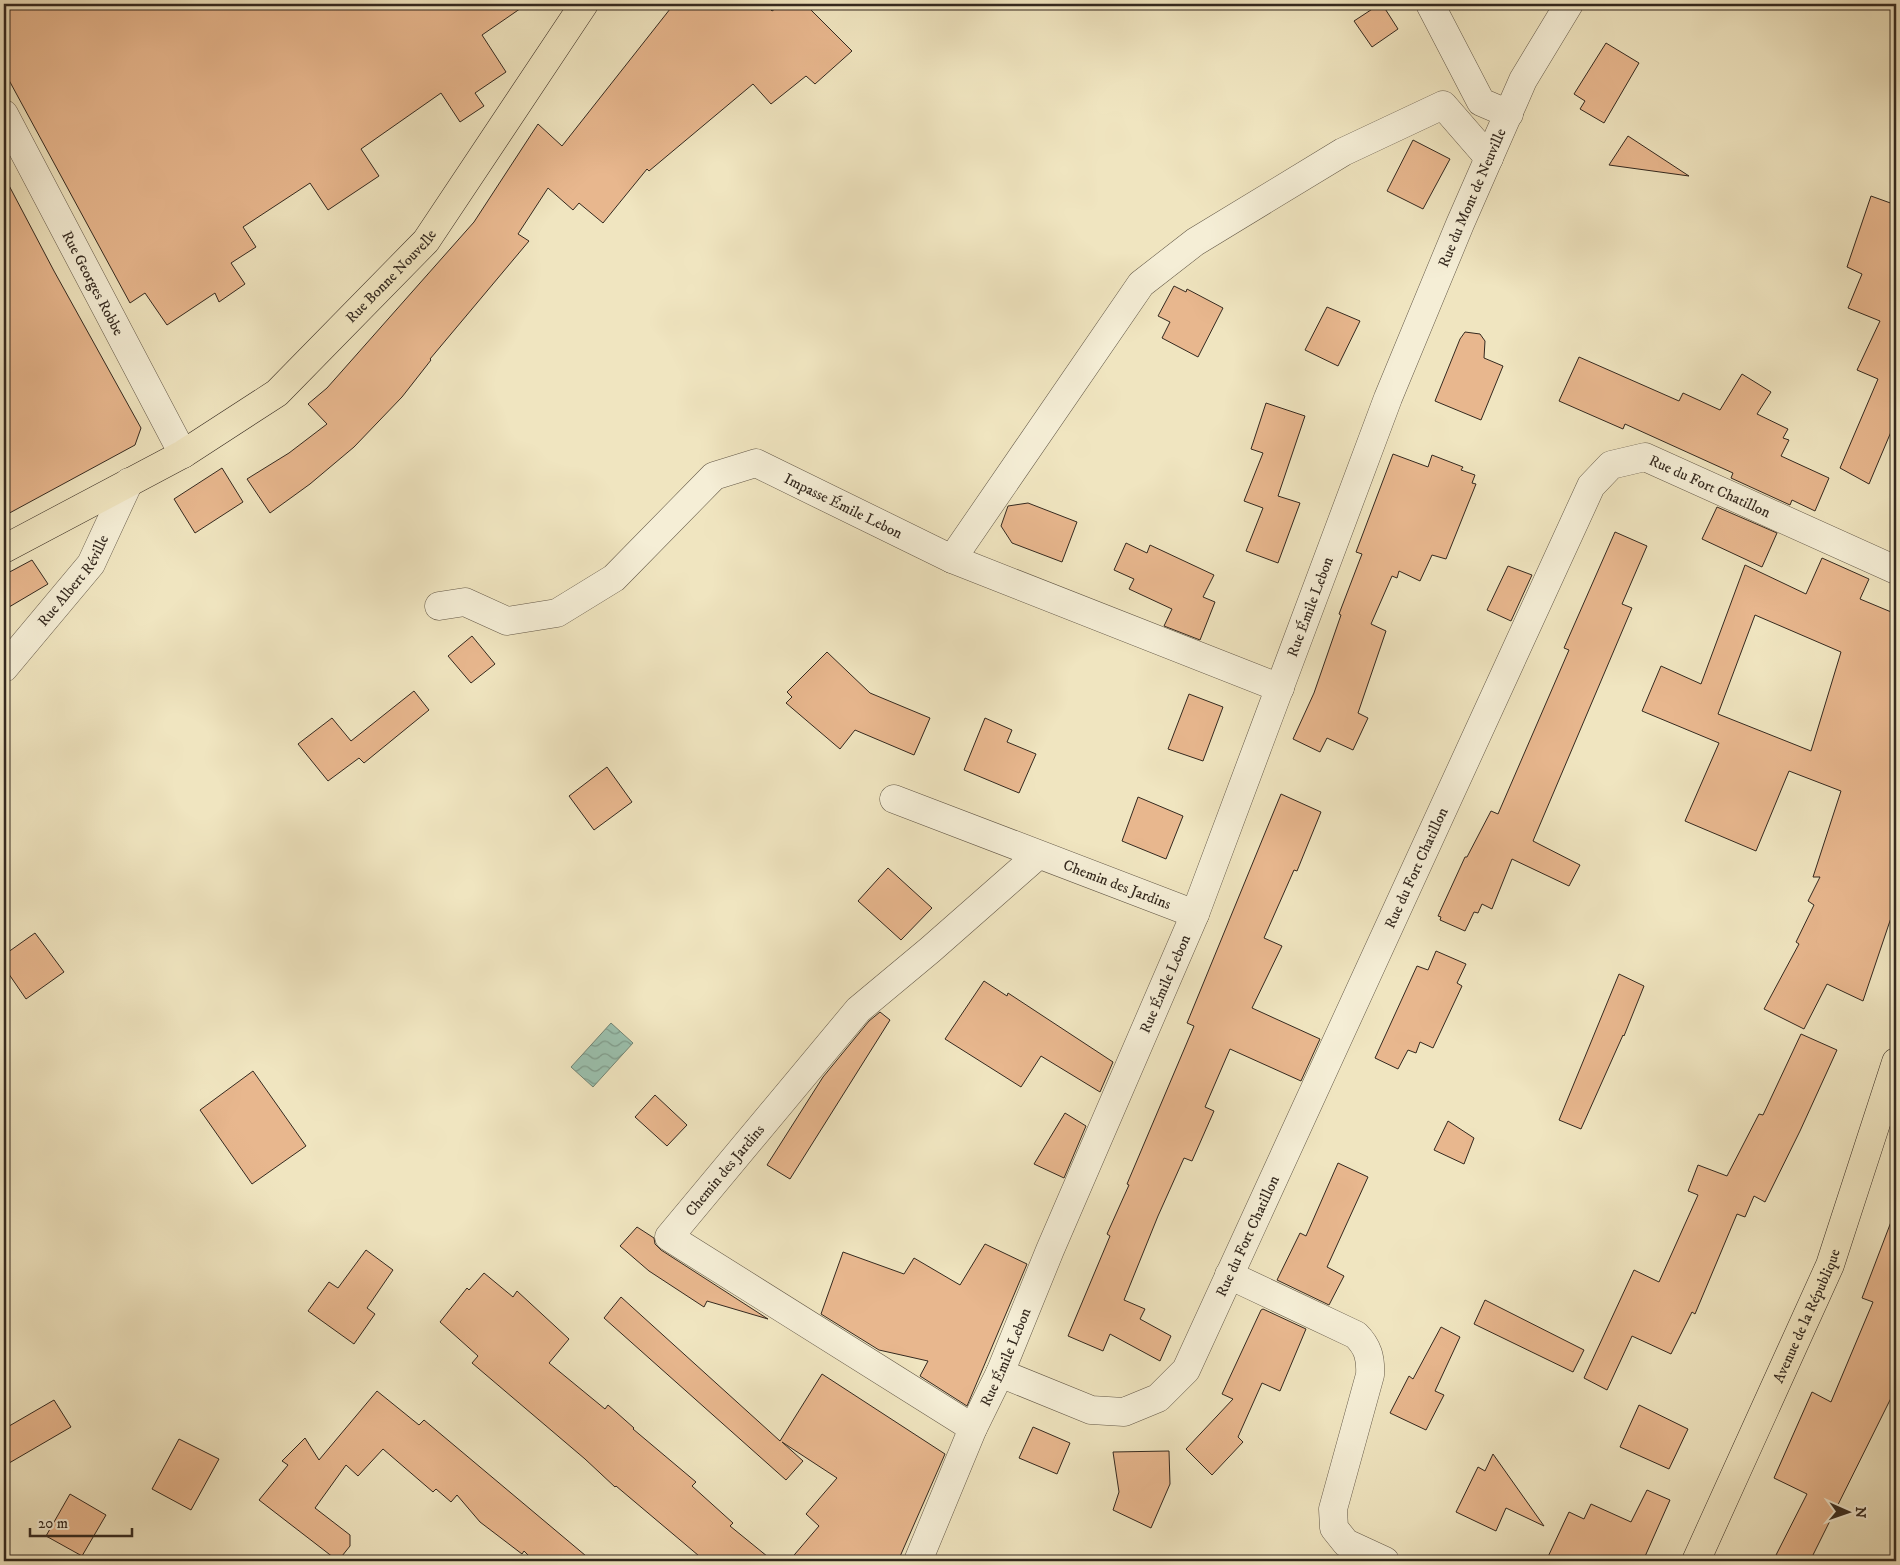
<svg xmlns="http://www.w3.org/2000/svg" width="1900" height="1565" viewBox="0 0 1900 1565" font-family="'IM FELL DW Pica',serif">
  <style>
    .water { fill: url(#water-waves); stroke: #728474 }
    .building { fill: #e8b78e; stroke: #34291f; fill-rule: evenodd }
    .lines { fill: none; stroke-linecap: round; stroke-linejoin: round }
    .minor-casing { stroke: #635847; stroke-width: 29 }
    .major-casing { stroke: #34291f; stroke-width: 29 }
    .minor { stroke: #f5eed6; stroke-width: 28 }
    .major { stroke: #f0e5c0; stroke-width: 28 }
    .labels { text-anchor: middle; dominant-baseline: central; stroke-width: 4; stroke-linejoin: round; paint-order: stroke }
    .street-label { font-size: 15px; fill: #34291f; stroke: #f5eed6 }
  </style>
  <defs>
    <pattern id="water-waves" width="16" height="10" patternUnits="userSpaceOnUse" patternTransform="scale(1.25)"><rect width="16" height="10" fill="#9bc0ad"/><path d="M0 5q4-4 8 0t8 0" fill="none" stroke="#7f9c8c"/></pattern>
  </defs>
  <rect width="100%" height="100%" fill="#f0e5c0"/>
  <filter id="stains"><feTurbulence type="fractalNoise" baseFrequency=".004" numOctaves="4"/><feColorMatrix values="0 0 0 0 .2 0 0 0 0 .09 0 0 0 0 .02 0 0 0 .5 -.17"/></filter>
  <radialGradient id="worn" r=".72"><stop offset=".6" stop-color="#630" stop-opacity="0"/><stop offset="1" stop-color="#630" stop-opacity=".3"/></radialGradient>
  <polygon class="water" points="611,1023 633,1043 593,1087 571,1067"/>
  <g class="building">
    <polygon points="4,4 527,4 482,35 506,72 475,93 484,106 460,122 441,93 361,149 379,176 328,210 310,183 243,227 256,247 231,263 245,284 219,302 215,293 167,325 145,293 130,303 4,71"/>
    <polygon points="674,4 765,4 772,11 782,4 805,4 852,51 815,84 806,76 771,104 753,84 649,171 647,169 603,223 579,203 573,210 548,188 518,234 529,241 430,359 431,360 402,397 354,447 310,484 270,513 247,479 289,453 327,424 308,404 327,388 474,222 538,124 562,146"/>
    <polygon points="1380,4 1382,4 1398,29 1372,47 1354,21"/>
    <polygon points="1606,43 1639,63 1604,123 1580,109 1585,101 1574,94"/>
    <polygon points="1628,136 1689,176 1609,165"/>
    <polygon points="1413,140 1450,159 1423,209 1387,191"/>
    <polygon points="4,176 54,271 141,428 135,445 4,516"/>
    <polygon points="1871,196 1896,205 1896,420 1869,484 1840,468 1878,379 1857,370 1880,321 1848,308 1862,274 1847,267"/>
    <polygon points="1174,286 1186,292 1187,289 1223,308 1198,357 1162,338 1170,322 1158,316"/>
    <polygon points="1327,307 1360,321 1338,366 1305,350"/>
    <polygon points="1465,332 1480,334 1485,341 1484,358 1503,366 1481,420 1435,401 1460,339"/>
    <polygon points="1579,357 1679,401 1683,393 1720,410 1742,374 1771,392 1757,414 1788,429 1783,438 1789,440 1781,456 1829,478 1815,511 1792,500 1790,505 1731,478 1733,473 1625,424 1623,429 1559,401"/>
    <polygon points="1266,403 1305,416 1278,496 1300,503 1278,563 1246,551 1263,508 1244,501 1263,453 1251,449"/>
    <polygon points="1393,454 1428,467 1432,455 1463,467 1461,470 1475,475 1472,483 1476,484 1446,559 1432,555 1420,581 1399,571 1397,578 1392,576 1371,624 1386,631 1358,713 1368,718 1353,750 1327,738 1320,752 1293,739 1314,693 1341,615 1339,614 1362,554 1356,552"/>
    <polygon points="222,468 243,502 195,533 174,499"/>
    <polygon points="1028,503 1077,522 1062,562 1012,543 1001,526 1008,506"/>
    <polygon points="1717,507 1777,533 1762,567 1702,539"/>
    <polygon points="1615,532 1647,546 1622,604 1632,608 1533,841 1580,865 1569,886 1512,859 1492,909 1482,904 1478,913 1474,912 1465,931 1440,920 1441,917 1438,916 1465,857 1467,857 1491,811 1498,814 1569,650 1564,648"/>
    <polygon points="1126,543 1147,553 1150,545 1214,575 1203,597 1215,602 1200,640 1164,626 1172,609 1129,589 1134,579 1114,570"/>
    <path d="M1822 558 1869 579 1860 599 1896 614V903L1863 1001 1827 984 1804 1029 1764 1009 1799 944 1796 942 1814 905 1808 901 1820 877H1813L1841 791 1789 771 1756 851 1685 821 1719 743 1642 711 1661 666 1701 684 1745 565 1806 594ZM1755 615 1841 652 1811 751 1718 714Z"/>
    <polygon points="32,560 48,584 4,610 4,575"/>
    <polygon points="1508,566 1532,575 1511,621 1487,610"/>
    <polygon points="472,636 495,664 471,683 448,656"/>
    <polygon points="827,652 870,693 930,718 914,755 855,730 840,749 786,703 792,697 787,692"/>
    <polygon points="414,691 429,710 364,763 359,758 328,781 298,744 332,718 351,741"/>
    <polygon points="1189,694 1223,707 1203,761 1168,749"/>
    <polygon points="985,718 1012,730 1007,742 1036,754 1019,793 964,770"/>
    <polygon points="607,767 632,802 594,830 569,796"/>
    <polygon points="1281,794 1321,812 1297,871 1294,870 1264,938 1282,946 1252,1008 1320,1039 1301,1081 1230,1049 1205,1107 1214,1111 1192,1161 1184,1158 1158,1216 1124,1300 1145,1309 1140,1319 1171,1336 1160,1361 1110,1334 1103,1351 1068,1336 1110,1236 1107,1234 1129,1185 1127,1184 1194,1026 1187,1023"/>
    <polygon points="1138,797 1183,816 1166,859 1122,841"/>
    <polygon points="888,868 932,908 901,940 858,901"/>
    <polygon points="35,933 64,972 26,999 4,967 4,955"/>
    <polygon points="1436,951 1466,964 1457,983 1462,986 1433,1048 1420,1042 1416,1053 1408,1050 1398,1069 1375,1058 1417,966 1428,970"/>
    <polygon points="1619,974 1644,986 1624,1036 1623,1035 1581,1129 1559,1120"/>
    <polygon points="984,981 1007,996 1008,993 1113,1062 1100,1092 1041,1056 1021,1087 945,1039"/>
    <polygon points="880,1012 890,1020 790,1179 767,1165 823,1077 869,1021"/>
    <polygon points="1801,1034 1837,1050 1800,1131 1765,1202 1754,1196 1745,1217 1737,1214 1695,1314 1692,1312 1671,1354 1632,1336 1607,1390 1584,1378 1634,1270 1659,1282 1698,1195 1688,1191 1698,1165 1727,1176 1759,1114 1763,1115"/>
    <polygon points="253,1071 306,1146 252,1184 200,1110"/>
    <polygon points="655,1095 687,1125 667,1146 635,1117"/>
    <polygon points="1065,1113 1086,1126 1064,1178 1034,1164"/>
    <polygon points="1448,1121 1474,1138 1464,1164 1434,1150"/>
    <polygon points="1338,1163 1368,1177 1327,1267 1344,1276 1329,1305 1277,1280 1300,1233 1306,1236"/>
    <polygon points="1894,1214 1896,1215 1896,1388 1810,1561 1773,1561 1807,1494 1774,1478 1812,1392 1831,1402 1873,1302 1862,1298"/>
    <polygon points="637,1227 654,1238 655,1244 661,1250 768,1319 707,1301 704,1307 649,1271 620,1246"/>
    <polygon points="985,1244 1027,1264 967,1406 920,1376 928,1361 879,1350 821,1314 843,1252 904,1274 914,1258 960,1285"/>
    <polygon points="366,1250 393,1270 367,1308 375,1314 354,1344 308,1311 329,1282 338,1288"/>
    <polygon points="484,1273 513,1297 517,1291 569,1339 549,1363 605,1409 608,1405 634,1428 633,1429 696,1482 692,1486 733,1523 730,1526 773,1561 705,1561 616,1486 615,1487 585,1459 472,1363 478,1356 440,1322 467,1288 469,1290"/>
    <polygon points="621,1297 780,1441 822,1374 945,1454 898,1561 789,1561 819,1526 806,1514 837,1478 782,1442 803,1461 786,1480 604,1318"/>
    <polygon points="1485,1300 1584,1350 1573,1372 1474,1324"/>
    <polygon points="1263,1309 1306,1329 1280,1391 1262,1383 1238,1437 1243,1442 1212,1475 1186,1449 1233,1399 1222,1394 1261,1310"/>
    <polygon points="1441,1327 1460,1337 1435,1391 1444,1395 1426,1430 1390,1413 1409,1376 1413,1379"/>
    <polygon points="377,1391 419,1425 424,1420 592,1561 534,1561 524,1551 522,1554 480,1522 457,1495 451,1502 436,1489 433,1492 383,1449 358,1476 346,1465 315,1508 350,1535 350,1546 338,1561 259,1500 288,1465 282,1461 305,1438 319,1460"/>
    <polygon points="54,1400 71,1427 4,1466 4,1429"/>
    <polygon points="1639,1405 1688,1429 1669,1469 1620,1447"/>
    <polygon points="1033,1427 1070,1443 1057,1474 1019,1458"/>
    <polygon points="179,1439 219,1459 191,1510 152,1489"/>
    <polygon points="1169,1451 1170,1484 1151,1528 1113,1510 1119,1492 1113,1452"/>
    <polygon points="1493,1454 1544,1526 1506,1508 1496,1531 1456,1512 1478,1467 1485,1471"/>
    <polygon points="1647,1490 1670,1500 1643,1561 1546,1561 1569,1512 1584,1519 1591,1504 1631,1522"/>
    <polygon points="70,1494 106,1515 82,1556 46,1536"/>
  </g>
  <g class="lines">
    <g class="minor-casing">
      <g id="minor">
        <polyline points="1430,4 1481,102 1509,114"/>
        <path id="s1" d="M4 114 183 454"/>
        <polyline points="952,559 1141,284 1195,242 1343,152 1443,105 1489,158"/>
        <path id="s2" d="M439 606 465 602 507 621 557 613 614 578 714 476 756 463 952 559 1280 688"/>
        <path id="s3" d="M4 668 91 564 129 482"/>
        <path id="s4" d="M894 799 1195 914"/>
        <path d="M1229 1275 1356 1335C1368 1347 1371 1358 1370 1375L1333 1509 1334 1528 1346 1543 1385 1561"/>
        <path id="s5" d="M1000 1373 1091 1410 1124 1412 1158 1398 1186 1370 1591 486 1611 465 1645 457 1896 570"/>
        <path id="s6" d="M973 1428 669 1237 858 1010 930 950 1038 855"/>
        <path id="s7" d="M918 1561 973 1428 1000 1373 1050 1250 1195 914 1388 398 1460 224 1523 80 1569 4"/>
      </g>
    </g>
    <g class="major-casing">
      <g id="major">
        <path id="s8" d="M4 549 183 454 277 393 426 241 584 4"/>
        <path id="s9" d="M1696 1561 1830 1265 1896 1062"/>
      </g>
    </g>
    <use href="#minor" class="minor"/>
    <use href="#major" class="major"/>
  </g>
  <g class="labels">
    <g class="street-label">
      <text stroke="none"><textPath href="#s7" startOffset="1472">Rue du Mont de Neuville</textPath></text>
      <text stroke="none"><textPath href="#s8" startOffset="478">Rue Bonne Nouvelle</textPath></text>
      <text stroke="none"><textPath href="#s1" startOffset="191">Rue Georges Robbe</textPath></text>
      <text stroke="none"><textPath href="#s5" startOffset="1315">Rue du Fort Chatillon</textPath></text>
      <text stroke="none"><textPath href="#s2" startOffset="474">Impasse Émile Lebon</textPath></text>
      <text stroke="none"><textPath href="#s3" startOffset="112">Rue Albert Réville</textPath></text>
      <text stroke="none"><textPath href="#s7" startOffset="1032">Rue Émile Lebon</textPath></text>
      <text stroke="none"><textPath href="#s5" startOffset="760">Rue du Fort Chatillon</textPath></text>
      <text stroke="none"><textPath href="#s4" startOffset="239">Chemin des Jardins</textPath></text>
      <text stroke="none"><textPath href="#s7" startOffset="628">Rue Émile Lebon</textPath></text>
      <text stroke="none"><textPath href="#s6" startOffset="446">Chemin des Jardins</textPath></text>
      <text stroke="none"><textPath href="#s5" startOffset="355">Rue du Fort Chatillon</textPath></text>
      <text stroke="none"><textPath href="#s9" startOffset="269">Avenue de la République</textPath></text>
      <text stroke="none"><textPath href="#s7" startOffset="222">Rue Émile Lebon</textPath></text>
    </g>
  </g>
  <rect width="1900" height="1565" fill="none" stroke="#f0e5c0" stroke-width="20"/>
  <rect x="5" y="5" width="1890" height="1555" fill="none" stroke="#34291f" stroke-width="2.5"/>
  <rect x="10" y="10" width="1880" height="1545" fill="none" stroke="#34291f"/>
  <g transform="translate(1848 1512) rotate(92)" stroke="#f5eed6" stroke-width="4" paint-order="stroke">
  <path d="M0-4L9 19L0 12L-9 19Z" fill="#34291f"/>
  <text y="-8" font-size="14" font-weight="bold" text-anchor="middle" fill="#34291f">N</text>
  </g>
  <path d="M30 1528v8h102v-8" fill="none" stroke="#34291f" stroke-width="2.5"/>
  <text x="38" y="1528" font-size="15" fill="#34291f" stroke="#f5eed6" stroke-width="4" paint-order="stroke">20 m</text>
  <rect width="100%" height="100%" filter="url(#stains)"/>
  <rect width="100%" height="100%" fill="url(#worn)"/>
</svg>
